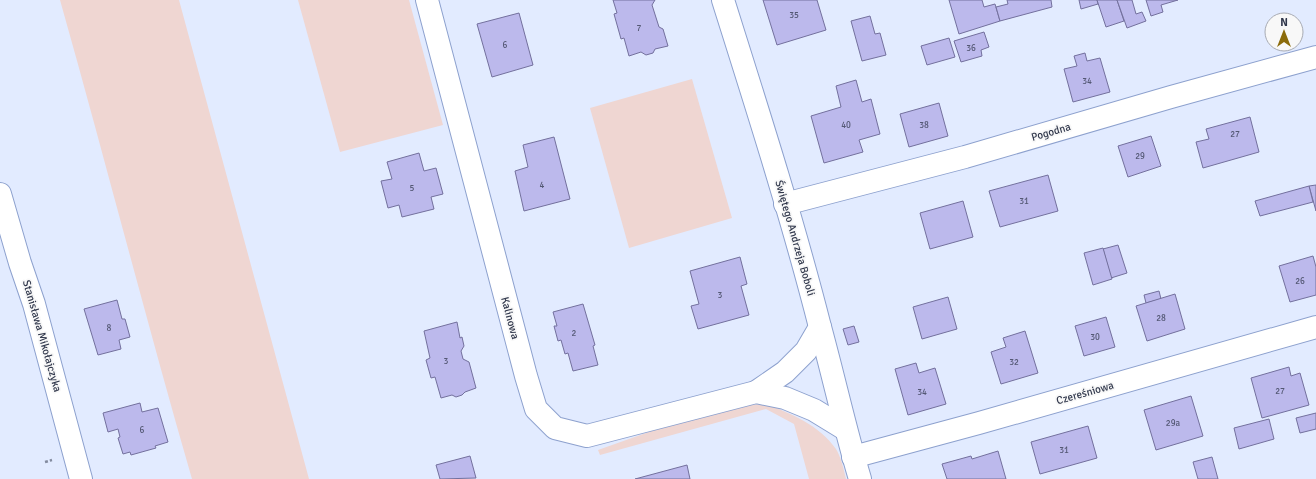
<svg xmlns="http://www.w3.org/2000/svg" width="1316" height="479" viewBox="0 0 1316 479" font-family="Signika,sans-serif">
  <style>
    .green { fill: #efd6d2 }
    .building { fill: #bcb9ec; stroke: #73709d }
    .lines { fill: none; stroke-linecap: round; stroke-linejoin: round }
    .street-casing { stroke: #8da1ce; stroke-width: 24 }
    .path { stroke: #838b9f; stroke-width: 2.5; stroke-dasharray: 3 2; stroke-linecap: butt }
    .street { stroke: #fff; stroke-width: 22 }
    .labels { text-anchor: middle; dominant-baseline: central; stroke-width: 3.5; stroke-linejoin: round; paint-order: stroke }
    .number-label { font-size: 9px; fill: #545874 }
    .street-label { font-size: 11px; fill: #31384c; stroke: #f8f8f8 }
  </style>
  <rect width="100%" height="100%" fill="#e2ebff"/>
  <g class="green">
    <path d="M60 0H179L309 479H192C146 320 105 159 60 0Z"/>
    <polygon points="298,0 409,0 443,125 340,152"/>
    <polygon points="692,79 732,218 629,248 590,108"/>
    <path d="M766 404C792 414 819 425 836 449 841 457 844 470 846 479H809L794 424 766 409 600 455 598 450 677 422 740 405Z"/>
  </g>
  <g class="building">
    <polygon points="613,0 655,0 652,5 659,27 663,29 668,46 655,49 653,53 646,55 641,52 629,56 624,38 621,39 614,14 617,13"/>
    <polygon points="763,0 817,0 826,30 777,45"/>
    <polygon points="949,0 982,0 984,7 995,4 1000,21 959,34"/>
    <polygon points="1007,0 1051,0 1052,7 1000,21 996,7 1008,4"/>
    <polygon points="1079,0 1097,0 1098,4 1081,9"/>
    <polygon points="1097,0 1117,0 1124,21 1106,27"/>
    <polygon points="1117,0 1132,0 1136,14 1142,12 1146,21 1127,28"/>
    <polygon points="1146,0 1178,0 1161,5 1163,12 1151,16"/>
    <polygon points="519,13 533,65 492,77 477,24"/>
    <polygon points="870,16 875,34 880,33 886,55 862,61 851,21"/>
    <polygon points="984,32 989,47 981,50 982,56 961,62 954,41"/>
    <polygon points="949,38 955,57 927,65 921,46"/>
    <polygon points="1085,53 1087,61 1100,58 1110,92 1073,102 1064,69 1077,66 1074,56"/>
    <polygon points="856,80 862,102 871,99 880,134 859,140 863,152 824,163 811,116 841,107 836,86"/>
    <polygon points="939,103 948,136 909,147 900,114"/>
    <polygon points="1250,117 1259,152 1203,168 1196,142 1209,139 1206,129"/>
    <polygon points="1151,136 1161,166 1128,177 1118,146"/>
    <polygon points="554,137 570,199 524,211 515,171 528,167 523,145"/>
    <polygon points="419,153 424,171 436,168 443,194 431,197 434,209 402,217 399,205 388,208 381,181 392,179 387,162"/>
    <polygon points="1048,175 1058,211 1000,227 989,191"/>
    <polygon points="1316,185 1316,211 1309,186"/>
    <polygon points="1309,186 1313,202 1260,216 1255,201"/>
    <polygon points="963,201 973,237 930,249 920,213"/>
    <polygon points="1118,245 1127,273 1111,278 1103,249"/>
    <polygon points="1103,248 1112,279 1093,285 1084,253"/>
    <polygon points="1313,256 1316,267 1316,295 1290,302 1279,266"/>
    <polygon points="740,257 747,284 741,286 749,315 698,329 691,306 699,304 690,271"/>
    <polygon points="1159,291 1161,299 1146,303 1144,295"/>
    <polygon points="1175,294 1185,329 1147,341 1136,306"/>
    <polygon points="948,297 957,329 922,339 913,307"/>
    <polygon points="117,300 122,319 125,319 130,337 119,340 121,349 98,355 84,309"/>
    <polygon points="583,304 595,345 593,346 598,365 573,371 568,353 565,354 561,340 558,341 554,326 557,326 553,312"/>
    <polygon points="1106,317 1115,347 1084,356 1075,326"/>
    <polygon points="457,322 460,338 462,337 464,346 461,351 463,359 469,362 476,388 465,392 462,395 456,397 452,395 441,398 435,377 431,378 426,360 430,358 424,331"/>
    <polygon points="854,326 859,342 848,345 843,329"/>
    <polygon points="1025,331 1038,373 1001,384 991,352 1006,347 1003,338"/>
    <polygon points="916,363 919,373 935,368 946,404 908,415 895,369"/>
    <polygon points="1289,367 1291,376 1300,373 1309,405 1262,418 1251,378"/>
    <polygon points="1191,396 1203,436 1156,450 1144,410"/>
    <polygon points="140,403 142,412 158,408 168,442 155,446 156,448 131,455 130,452 123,454 118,438 120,437 118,429 108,432 103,413"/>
    <polygon points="1316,413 1316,429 1300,433 1296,418"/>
    <polygon points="1269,419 1274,439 1239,449 1234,428"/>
    <polygon points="1088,426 1097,458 1040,474 1031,442"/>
    <polygon points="998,451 1006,479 947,479 942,464 971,456 972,459"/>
    <polygon points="470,456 476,478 440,479 436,465"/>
    <polygon points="1212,457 1218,479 1198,479 1193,462"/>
    <polygon points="687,465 690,479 635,479"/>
  </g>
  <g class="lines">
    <g class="street-casing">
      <g id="street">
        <polyline points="427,0 526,376 536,409 555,428 587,436 756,392 785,398 814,410 845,429"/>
        <path d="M723 0C757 108 792 217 820 327 834 378 845 429 860 479"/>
        <polyline points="0,194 20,263 34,304 81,479"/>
        <polyline points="785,204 965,157 1171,97 1316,57"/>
        <polyline points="756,392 785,372 806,351 820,327"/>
        <polyline points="853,457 979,423 1316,327"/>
      </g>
    </g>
    <polyline class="path" points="45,462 52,460"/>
    <use href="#street" class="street"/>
  </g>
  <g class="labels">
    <g class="number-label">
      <text x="794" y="15">35</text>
      <text x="639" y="28">7</text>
      <text x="505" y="45">6</text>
      <text x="971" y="48">36</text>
      <text x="1087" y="81">34</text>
      <text x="846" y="125">40</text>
      <text x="924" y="125">38</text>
      <text x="1235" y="134">27</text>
      <text x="1140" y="156">29</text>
      <text x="542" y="185">4</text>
      <text x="412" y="188">5</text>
      <text x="1024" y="201">31</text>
      <text x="1300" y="281">26</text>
      <text x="720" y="295">3</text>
      <text x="1161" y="318">28</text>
      <text x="109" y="328">8</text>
      <text x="574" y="333">2</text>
      <text x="1095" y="337">30</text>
      <text x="446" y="361">3</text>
      <text x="1014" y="362">32</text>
      <text x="1280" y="391">27</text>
      <text x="922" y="392">34</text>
      <text x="1173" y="423">29a</text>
      <text x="142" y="430">6</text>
      <text x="1064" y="450">31</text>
    </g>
    <g class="street-label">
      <text transform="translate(1051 132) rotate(-16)">Pogodna</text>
      <text transform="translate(795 238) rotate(74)">Świętego Andrzeja Boboli</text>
      <text transform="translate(510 318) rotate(75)">Kalinowa</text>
      <text transform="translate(42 336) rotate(74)">Stanisława Mikołajczyka</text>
      <text transform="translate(1085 393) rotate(-16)">Czereśniowa</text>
    </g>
  </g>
  <g transform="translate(1284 32)"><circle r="19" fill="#f8f8f8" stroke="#a8abb3"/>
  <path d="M0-3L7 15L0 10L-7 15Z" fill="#8b6b0b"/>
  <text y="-6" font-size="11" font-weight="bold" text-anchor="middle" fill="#31384c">N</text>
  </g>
</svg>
